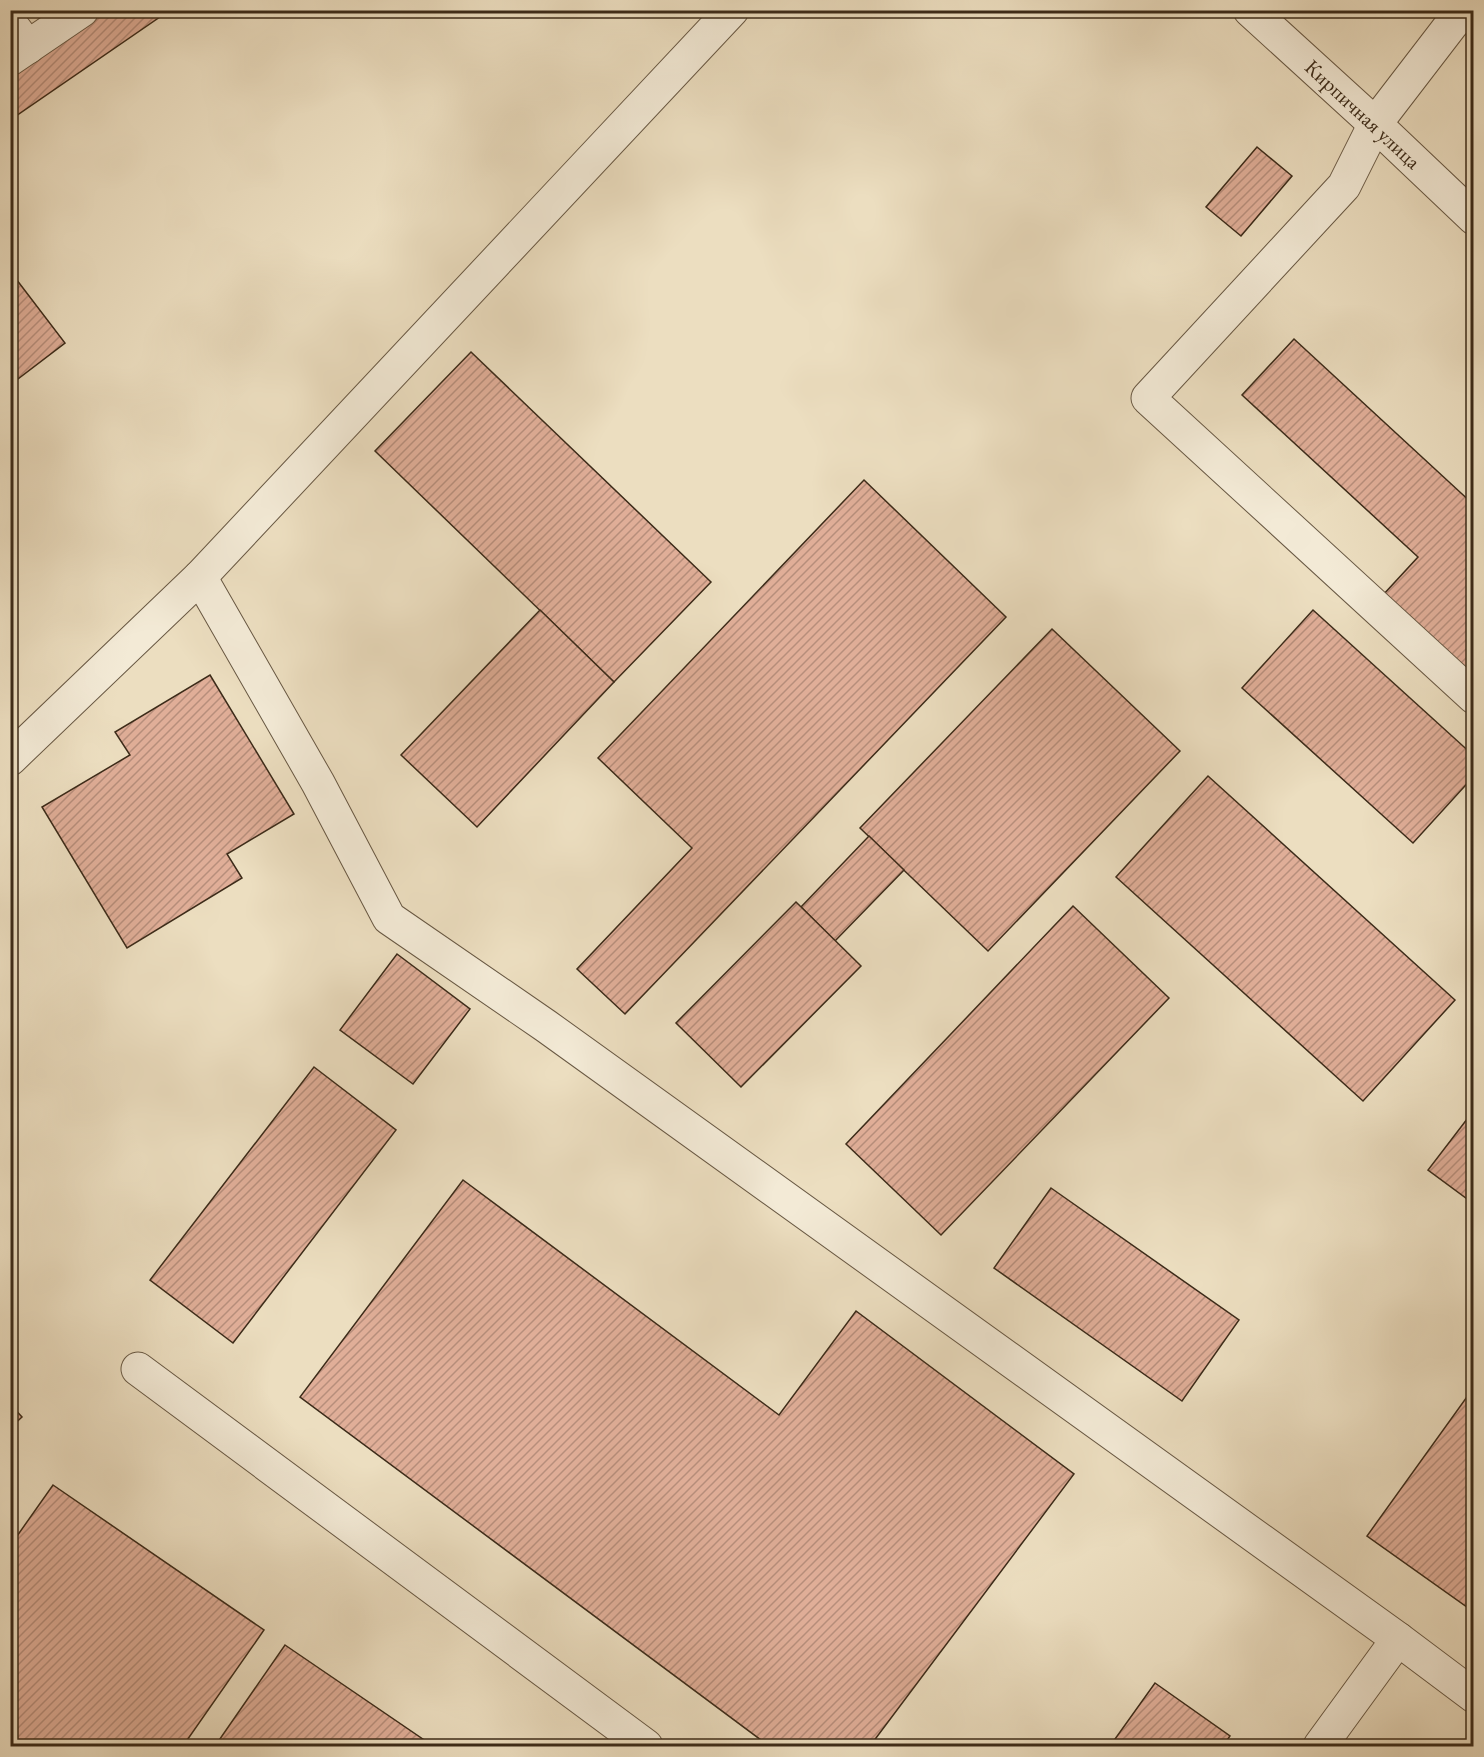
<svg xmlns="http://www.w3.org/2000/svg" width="1484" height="1757" viewBox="0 0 1484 1757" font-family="'EB Garamond',serif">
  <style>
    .building { fill: url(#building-hatch); stroke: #3c2b19; stroke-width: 1.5 }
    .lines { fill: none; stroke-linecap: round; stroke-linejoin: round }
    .minor-casing { stroke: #685843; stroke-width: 35 }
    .minor { stroke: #f3ead6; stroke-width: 33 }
    .labels { text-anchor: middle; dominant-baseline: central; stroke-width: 5; stroke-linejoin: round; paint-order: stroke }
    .street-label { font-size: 21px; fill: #3c2b19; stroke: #f3ead6 }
  </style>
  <defs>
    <pattern id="building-hatch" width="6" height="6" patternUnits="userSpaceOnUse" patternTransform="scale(1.5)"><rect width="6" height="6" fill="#e0ae98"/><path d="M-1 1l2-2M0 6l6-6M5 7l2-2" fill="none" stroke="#b78e7b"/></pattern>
  </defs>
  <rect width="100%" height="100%" fill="#ecdec0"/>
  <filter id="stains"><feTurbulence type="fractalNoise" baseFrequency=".00333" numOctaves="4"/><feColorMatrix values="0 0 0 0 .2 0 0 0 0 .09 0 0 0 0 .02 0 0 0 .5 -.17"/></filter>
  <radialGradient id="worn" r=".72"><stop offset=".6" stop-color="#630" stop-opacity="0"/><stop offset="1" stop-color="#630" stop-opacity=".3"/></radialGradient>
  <g class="building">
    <polygon points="34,10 50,10 39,18"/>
    <polygon points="107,10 170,10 10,120 10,77"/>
    <polygon points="1257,147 1292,176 1241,236 1206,207"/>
    <polygon points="10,271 65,343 10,385"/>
    <polygon points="1294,339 1474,505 1474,678 1383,595 1418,557 1242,395"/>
    <polygon points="471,352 711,582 614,682 375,451"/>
    <polygon points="864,480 1006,617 625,1014 577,969 692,848 598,758"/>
    <polygon points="540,610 614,682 477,827 401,755"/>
    <polygon points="1313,610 1474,756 1474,776 1413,843 1242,688"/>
    <polygon points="1052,629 1180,751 988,951 860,828"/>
    <polygon points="210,675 294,814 227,854 242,878 127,948 42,807 130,755 115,732"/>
    <polygon points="1208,776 1455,1000 1363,1101 1116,877"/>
    <polygon points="869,836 904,870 835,941 801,907"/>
    <polygon points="796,902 861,966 741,1087 676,1023"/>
    <polygon points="1073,906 1169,998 941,1235 846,1144"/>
    <polygon points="397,954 470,1009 413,1084 340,1030"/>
    <polygon points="314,1067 396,1130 233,1343 150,1280"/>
    <polygon points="1474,1110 1474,1204 1428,1170"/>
    <polygon points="463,1180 779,1415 856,1311 1074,1474 870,1746 769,1746 300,1397"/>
    <polygon points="1051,1188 1239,1320 1182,1401 994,1268"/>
    <polygon points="1474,1387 1474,1612 1367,1536"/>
    <polygon points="10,1404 22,1417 10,1428"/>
    <polygon points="53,1485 264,1630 183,1746 10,1746 10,1546"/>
    <polygon points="285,1645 433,1746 215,1746"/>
    <polygon points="1155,1683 1230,1736 1223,1746 1110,1746"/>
  </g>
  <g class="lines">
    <g class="minor-casing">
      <g id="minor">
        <polyline points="1250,10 1375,124 1474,218"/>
        <polyline points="1464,10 1451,25 1375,124 1344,186 1148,398 1474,697"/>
        <polyline points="10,23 28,47"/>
        <polyline points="10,59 82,10"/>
        <polyline points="200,577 732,10"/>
        <polyline points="10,759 200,577 318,783 389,918 546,1026 1398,1639 1474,1696"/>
        <polyline points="138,1369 646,1746"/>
        <polyline points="1320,1746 1398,1639"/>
      </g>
    </g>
    <use href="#minor" class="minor"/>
  </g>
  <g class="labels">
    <g class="street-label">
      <text transform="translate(1363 114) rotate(43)">Кирпичная улица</text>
    </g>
  </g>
  <rect width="1484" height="1757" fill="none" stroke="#ecdec0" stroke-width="36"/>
  <rect x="12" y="12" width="1460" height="1733" fill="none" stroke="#3c2b19" stroke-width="3"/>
  <rect x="18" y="18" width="1448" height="1721" fill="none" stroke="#3c2b19" stroke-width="1.5"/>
  <rect width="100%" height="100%" filter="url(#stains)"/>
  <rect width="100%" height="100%" fill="url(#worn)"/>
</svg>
